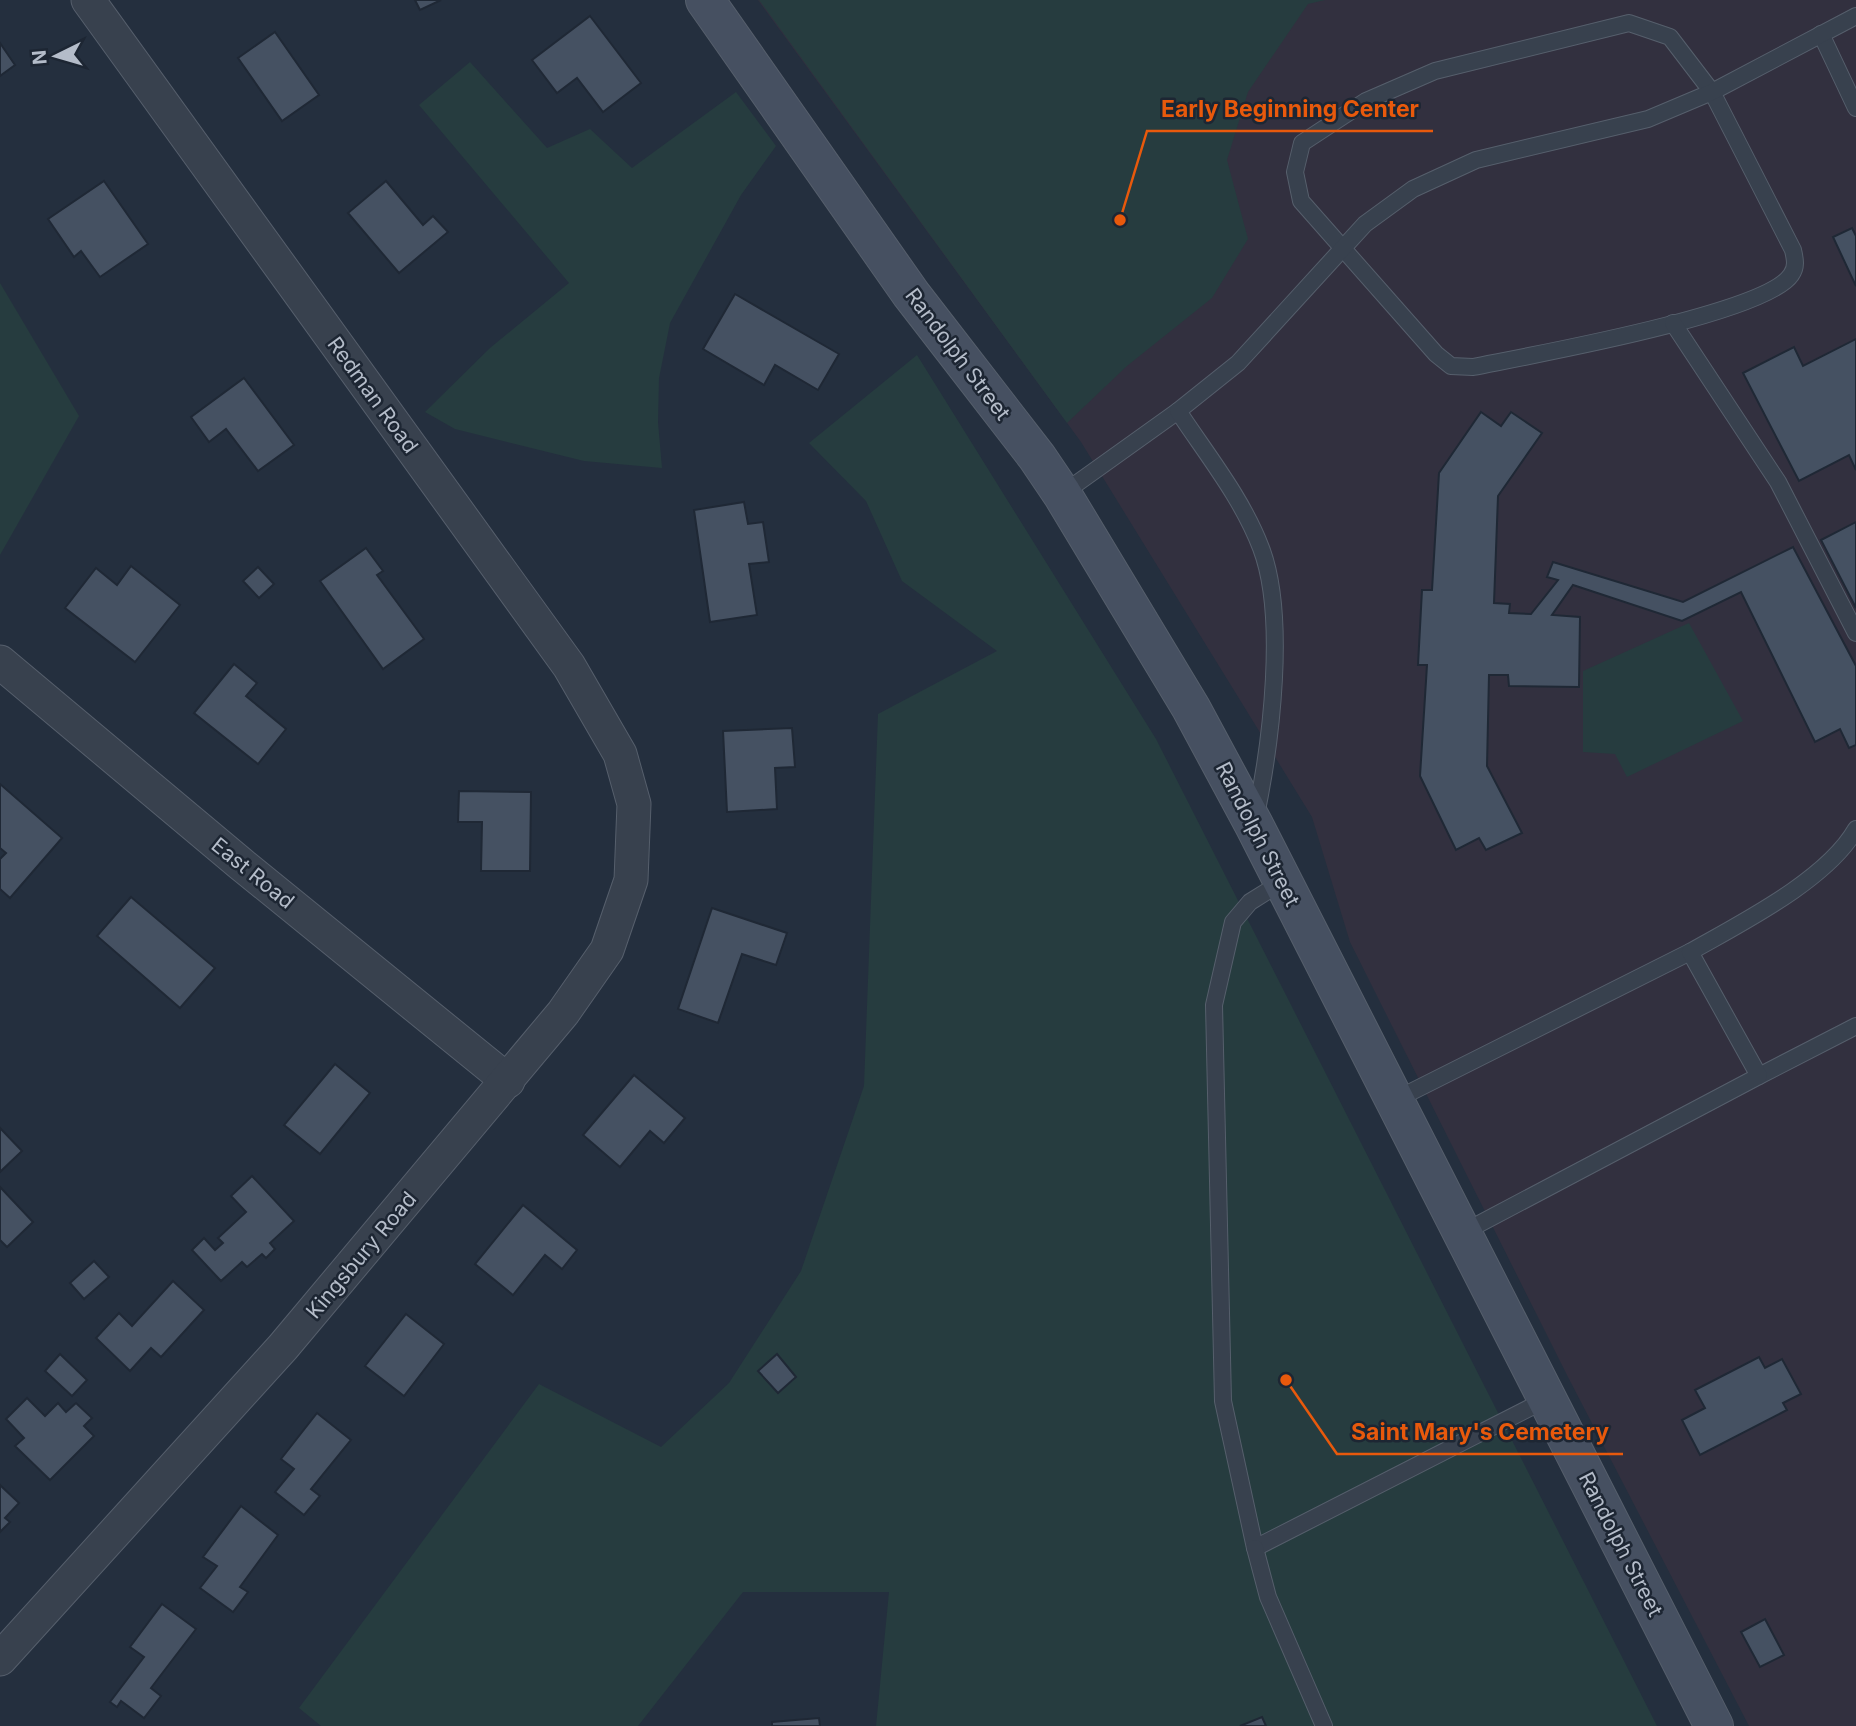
<svg xmlns="http://www.w3.org/2000/svg" width="1856" height="1726" viewBox="0 0 1856 1726" font-family="Inter,sans-serif">
  <style>
    .medical { fill: #32303f }
    .green { fill: #263c3f }
    .building { fill: #455162; stroke: #1f2835; stroke-width: 2 }
    .lines { fill: none; stroke-linecap: round; stroke-linejoin: round }
    .service-casing { stroke: #565f6c; stroke-width: 18 }
    .minor-casing { stroke: #565f6c; stroke-width: 35 }
    .secondary-casing { stroke: #565f6c; stroke-width: 40 }
    .service { stroke: #38414e; stroke-width: 16 }
    .minor { stroke: #38414e; stroke-width: 33 }
    .secondary { stroke: #465061; stroke-width: 38 }
    .labels { text-anchor: middle; dominant-baseline: central; stroke-width: 5; stroke-linejoin: round; paint-order: stroke }
    .street-label { font-size: 21px; fill: #b4bcc9; stroke: #1d2633 }
    .leader { fill: none; stroke: #e8590c; stroke-width: 2.5 }
    .callout-dot { fill: #e8590c; stroke: #1d2633; stroke-width: 2.5 }
    .callout-label { font-size: 23px; text-anchor: middle; font-weight: bold; fill: #e8590c; stroke: #1d2633; stroke-width: 5; stroke-linejoin: round; paint-order: stroke }
  </style>
  <rect width="100%" height="100%" fill="#242f3e"/>
  <polygon class="medical" points="758,0 1856,0 1856,1726 1749,1726 1568,1377 1350,942 1312,817 1081,442"/>
  <g class="green">
    <polygon points="759,0 1325,0 1308,4 1248,92 1227,160 1248,239 1212,298 1127,366 1067,423"/>
    <polygon points="470,62 547,148 590,129 632,168 736,92 776,146 741,195 670,323 659,378 658,422 662,468 584,461 455,429 425,412 490,348 569,283 419,105"/>
    <polygon points="0,283 79,416 0,555"/>
    <polygon points="917,355 1156,739 1657,1726 876,1726 889,1592 743,1592 638,1726 321,1726 299,1708 539,1384 661,1447 729,1383 801,1271 864,1086 878,714 997,651 902,581 866,501 809,443"/>
    <polygon points="1689,623 1743,721 1627,777 1615,754 1583,752 1583,671"/>
  </g>
  <g class="building">
    <polygon points="415,0 441,0 420,10"/>
    <polygon points="590,16 641,83 603,112 577,78 557,93 532,60"/>
    <polygon points="275,32 319,95 282,121 238,58"/>
    <polygon points="0,43 15,65 0,76"/>
    <polygon points="104,181 148,244 100,277 81,251 74,257 48,219"/>
    <polygon points="386,181 423,225 433,216 448,232 399,273 348,213"/>
    <polygon points="1852,228 1856,236 1856,286 1833,237"/>
    <polygon points="735,294 839,354 818,390 775,365 764,385 703,349"/>
    <polygon points="1856,339 1856,470 1849,455 1799,481 1743,373 1794,347 1803,366"/>
    <polygon points="244,378 294,445 258,471 226,429 209,442 191,417"/>
    <polygon points="1481,412 1501,426 1511,412 1542,433 1498,496 1494,603 1510,604 1509,613 1531,614 1558,580 1547,577 1553,562 1683,602 1793,547 1856,666 1856,745 1849,748 1840,729 1815,742 1741,592 1682,621 1573,585 1552,615 1580,617 1579,687 1509,686 1508,675 1489,675 1487,766 1522,833 1486,850 1479,838 1456,850 1420,776 1427,665 1418,665 1422,590 1432,590 1439,473"/>
    <polygon points="744,502 748,524 763,522 769,562 749,564 757,615 710,622 694,510"/>
    <polygon points="1856,522 1856,608 1821,540"/>
    <polygon points="366,548 383,571 377,575 424,639 383,669 320,581"/>
    <polygon points="131,566 180,605 135,662 65,608 96,568 117,585"/>
    <polygon points="258,567 274,584 259,598 243,581"/>
    <polygon points="234,664 257,683 246,696 286,729 258,764 194,713"/>
    <polygon points="792,728 795,767 775,768 777,809 727,812 723,731"/>
    <polygon points="0,784 62,838 10,898 0,889 0,859 6,853 0,848"/>
    <polygon points="459,791 531,792 530,871 481,871 482,822 458,822"/>
    <polygon points="131,897 215,968 180,1008 97,936"/>
    <polygon points="712,908 787,933 776,965 742,954 718,1023 678,1009"/>
    <polygon points="335,1064 370,1093 320,1154 284,1125"/>
    <polygon points="634,1075 685,1118 664,1143 650,1131 620,1167 583,1135"/>
    <polygon points="0,1128 22,1151 0,1172"/>
    <polygon points="252,1176 294,1221 270,1243 275,1249 266,1258 262,1254 247,1267 242,1262 221,1281 192,1250 204,1238 215,1250 223,1243 218,1238 246,1212 231,1196"/>
    <polygon points="0,1187 33,1222 7,1247 0,1240"/>
    <polygon points="523,1205 577,1250 562,1269 545,1255 513,1295 475,1264"/>
    <polygon points="94,1261 109,1277 84,1299 70,1283"/>
    <polygon points="173,1281 204,1310 161,1357 151,1348 130,1371 96,1338 119,1313 132,1326"/>
    <polygon points="406,1314 444,1344 404,1396 365,1366"/>
    <polygon points="60,1354 87,1380 72,1396 45,1371"/>
    <polygon points="777,1354 796,1377 778,1393 758,1371"/>
    <polygon points="1759,1357 1765,1368 1782,1359 1801,1394 1783,1403 1787,1410 1700,1455 1682,1420 1705,1408 1695,1390"/>
    <polygon points="27,1398 45,1416 58,1403 66,1412 76,1403 92,1418 84,1426 94,1436 50,1480 15,1446 24,1438 6,1419"/>
    <polygon points="317,1413 351,1440 311,1489 320,1496 304,1515 275,1492 294,1469 281,1459"/>
    <polygon points="0,1485 19,1503 5,1518 10,1522 0,1532"/>
    <polygon points="241,1506 278,1535 240,1587 248,1592 233,1612 200,1588 217,1566 203,1557"/>
    <polygon points="162,1604 196,1629 151,1688 161,1696 144,1718 121,1701 117,1707 110,1702 144,1657 130,1647"/>
    <polygon points="1765,1619 1784,1655 1760,1667 1741,1632"/>
    <polygon points="1262,1717 1266,1726 1240,1726"/>
    <polygon points="819,1718 820,1726 772,1726 772,1722"/>
  </g>
  <g class="lines">
    <g class="service-casing">
      <g id="service">
        <path d="M1629 23 1670 37 1712 92 1793 250C1795 259 1797 267 1791 275 1765 314 1527 356 1473 367L1451 366 1436 354 1301 201 1295 172 1302 143 1366 101 1435 71Z"/>
        <polyline points="1821,34 1856,108"/>
        <polyline points="1673,323 1778,482 1856,633"/>
        <polyline points="1062,494 1178,411"/>
        <path d="M1256 815C1271 743 1287 616 1261 548 1242 498 1207 455 1178 411L1238 363 1365 224 1413 189 1476 160 1648 119 1712 92 1856 16"/>
        <polyline points="1282,882 1250,902 1233,922 1214,1005 1223,1401 1255,1548 1547,1399"/>
        <polyline points="1759,1076 1856,1026"/>
        <polyline points="1395,1100 1690,952"/>
        <path d="M1462 1233 1759 1076 1690 952C1741 923 1827 880 1856 829"/>
        <polyline points="1255,1548 1268,1597 1324,1726"/>
      </g>
    </g>
    <g class="minor-casing">
      <g id="minor">
        <polyline points="0,662 241,864 508,1081"/>
        <polyline points="0,1659 283,1347 563,1013 607,950 631,880 634,804 620,754 569,666 88,0"/>
      </g>
    </g>
    <g class="secondary-casing">
      <polyline id="secondary" points="705,0 911,294 1037,457 1062,494 1191,708 1254,825 1714,1726"/>
    </g>
    <use href="#service" class="service"/>
    <use href="#minor" class="minor"/>
    <use href="#secondary" class="secondary"/>
  </g>
  <g class="labels">
    <g class="street-label">
      <text transform="translate(958 354) rotate(53)">Randolph Street</text>
      <text transform="translate(373 395) rotate(54)">Redman Road</text>
      <text transform="translate(1258 834) rotate(63)">Randolph Street</text>
      <text transform="translate(253 873) rotate(39)">East Road</text>
      <text transform="translate(361 1255) rotate(-50)">Kingsbury Road</text>
      <text transform="translate(1621 1544) rotate(63)">Randolph Street</text>
    </g>
  </g>
  <path class="leader" d="M1120 220L1147 131H1433M1286 1380L1337 1454H1623"/>
  <g class="callout-dot">
    <circle cx="1120" cy="220" r="7"/>
    <circle cx="1286" cy="1380" r="7"/>
  </g>
  <g class="callout-label">
    <text x="1290" y="117">Early Beginning Center</text>
    <text x="1480" y="1440">Saint Mary's Cemetery</text>
  </g>
  <g transform="translate(56 56) rotate(265)" stroke="#1d2633" stroke-width="5" paint-order="stroke">
  <path d="M0-5L12 26L0 18L-12 26Z" fill="#b4bcc9"/>
  <text y="-10" font-size="19" font-weight="bold" text-anchor="middle" fill="#b4bcc9">N</text>
  </g>
</svg>
